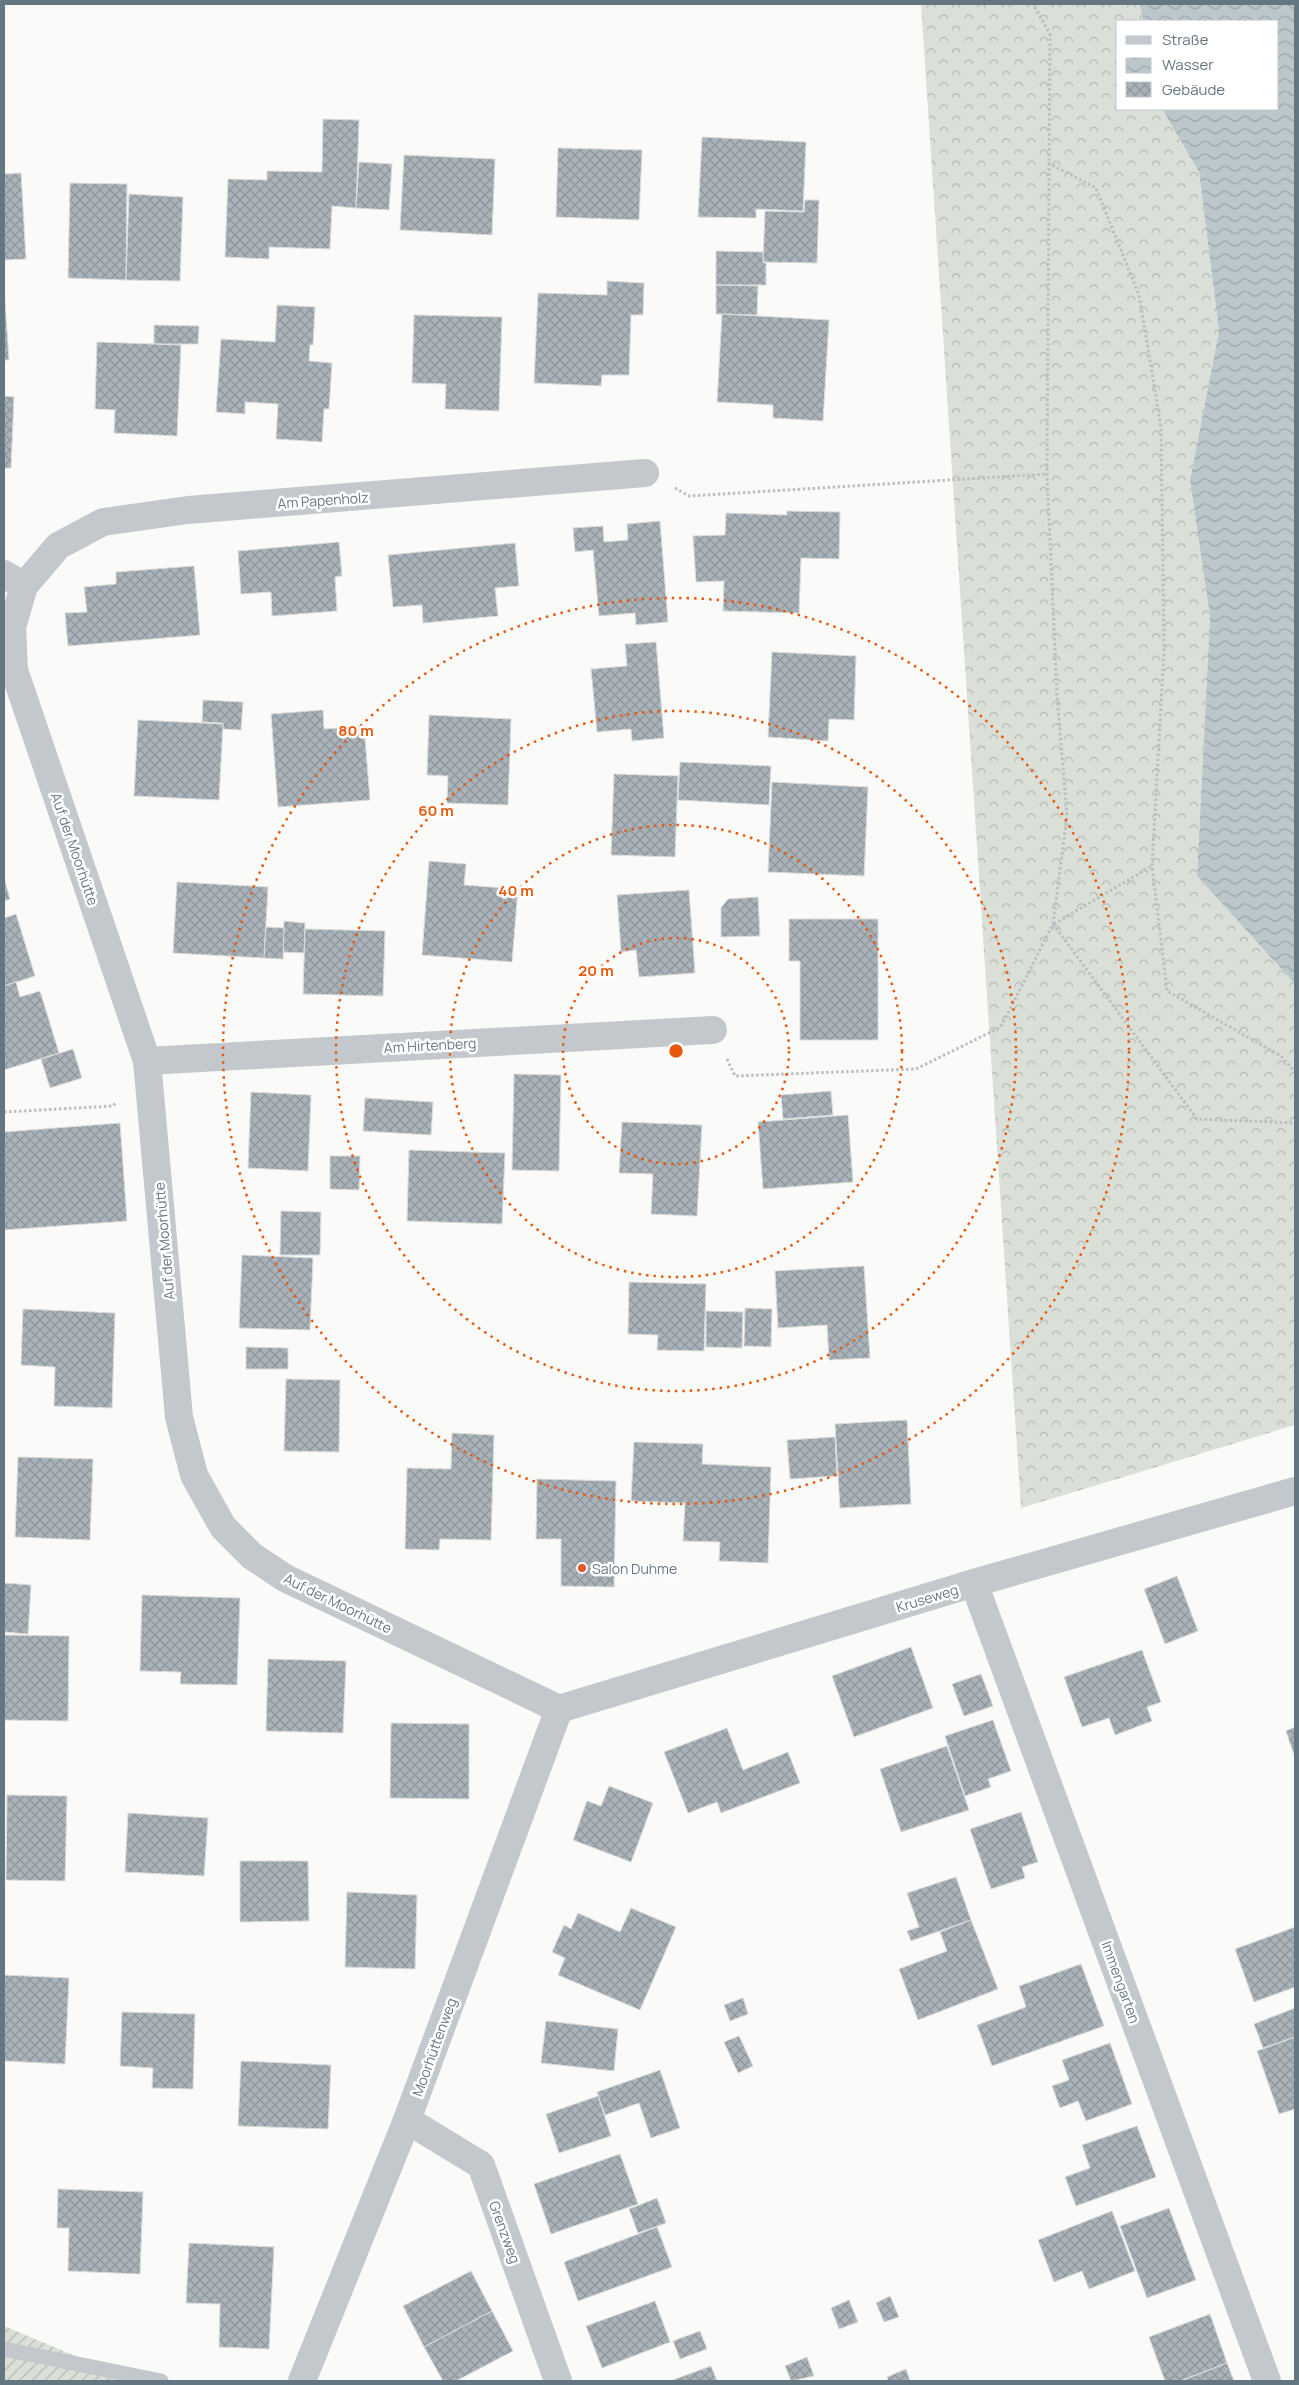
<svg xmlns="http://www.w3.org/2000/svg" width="1299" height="2385" viewBox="0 0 1299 2385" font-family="Manrope,sans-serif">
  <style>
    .forest { fill: url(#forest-crowns) }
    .garden { fill: url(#garden-furrows) }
    .water { fill: url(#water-waves) }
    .building { fill: url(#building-cross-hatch); stroke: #dcdcda }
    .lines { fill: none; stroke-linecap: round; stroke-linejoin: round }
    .path { stroke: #bbbfc2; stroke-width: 3; stroke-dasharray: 2.5 2.5; stroke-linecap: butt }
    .service { stroke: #c3c8cc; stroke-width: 15 }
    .minor { stroke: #c3c8cc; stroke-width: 28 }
    .ring { fill: none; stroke: #e8590c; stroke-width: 2.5; stroke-dasharray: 2.5 5 }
    .poi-dot { fill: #e4572e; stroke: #fff; stroke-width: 2 }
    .labels { text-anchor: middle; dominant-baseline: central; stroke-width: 5; stroke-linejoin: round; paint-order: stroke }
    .street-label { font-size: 14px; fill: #657683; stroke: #fff }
    .poi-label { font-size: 14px; fill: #657683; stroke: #fff; text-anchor: start }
    .centre { fill: #e8590c; stroke: #fff; stroke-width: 2.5 }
    .ring-label { font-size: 15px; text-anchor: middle; font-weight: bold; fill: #e8590c; stroke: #fff; stroke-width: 5; stroke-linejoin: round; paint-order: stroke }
  </style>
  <defs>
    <pattern id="forest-crowns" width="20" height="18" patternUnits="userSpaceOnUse" patternTransform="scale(1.25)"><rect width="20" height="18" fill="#dadfd7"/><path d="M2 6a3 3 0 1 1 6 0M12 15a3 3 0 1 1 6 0" fill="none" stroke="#b4b9b4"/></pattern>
    <pattern id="garden-furrows" width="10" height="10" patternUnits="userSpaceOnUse" patternTransform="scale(1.25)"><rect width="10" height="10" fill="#dadfd7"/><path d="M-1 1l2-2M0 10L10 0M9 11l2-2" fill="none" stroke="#b4b9b4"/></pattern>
    <pattern id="water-waves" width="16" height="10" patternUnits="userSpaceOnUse" patternTransform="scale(1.25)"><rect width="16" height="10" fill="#bbc7cb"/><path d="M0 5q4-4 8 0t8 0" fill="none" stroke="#9ca6aa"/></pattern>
    <pattern id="building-cross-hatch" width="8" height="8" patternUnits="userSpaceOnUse" patternTransform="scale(1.25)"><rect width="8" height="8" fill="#aab3b9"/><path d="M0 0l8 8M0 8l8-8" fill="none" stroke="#8e969c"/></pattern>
  </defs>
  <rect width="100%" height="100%" fill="#fafaf8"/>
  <polygon class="forest" points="921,4 1140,4 1143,21 1118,21 1118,109 1162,109 1199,172 1219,331 1190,480 1210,617 1197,876 1295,984 1295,1425 1021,1508"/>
  <polygon class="garden" points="4,2326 135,2381 4,2381"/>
  <polygon class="water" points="1140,4 1295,4 1295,984 1197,876 1210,617 1190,480 1219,331 1199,172 1162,109 1278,109 1278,21 1143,21"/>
  <g class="building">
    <polygon points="323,119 359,120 356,208 332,206 330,249 269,247 269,259 225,257 228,179 267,180 267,171 322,172"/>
    <polygon points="702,137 806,142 803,211 756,209 756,218 698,217"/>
    <polygon points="558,148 642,150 639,220 556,217"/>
    <polygon points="404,155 495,159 492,235 400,230"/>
    <polygon points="359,162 392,164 389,210 356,208"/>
    <polygon points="21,173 26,259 4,260 4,174"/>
    <polygon points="70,183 127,184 126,280 68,278"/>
    <polygon points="129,194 183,197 180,281 126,280"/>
    <polygon points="805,200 819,200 817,263 763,262 765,211 804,212"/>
    <polygon points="716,251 763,252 763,263 766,263 766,285 716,285"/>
    <polygon points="607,281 644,283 643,315 631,315 629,375 602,375 601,386 534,383 538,293 607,295"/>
    <polygon points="4,285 9,360 4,360"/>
    <polygon points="716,285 758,286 757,315 716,314"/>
    <polygon points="277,305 315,307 313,345 310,345 309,361 332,363 329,409 324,409 322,442 276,439 278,404 245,402 245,414 216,412 221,339 275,342"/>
    <polygon points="722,314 829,320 823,421 773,418 773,405 717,402"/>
    <polygon points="414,315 502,317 499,411 445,409 446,384 412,383"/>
    <polygon points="154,325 199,326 198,344 154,344"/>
    <polygon points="97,342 181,345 177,436 114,433 115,410 95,409"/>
    <polygon points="4,396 14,397 11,468 4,468"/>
    <polygon points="787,511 840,512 839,559 801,558 799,613 723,611 724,581 696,582 693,536 725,535 726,513 787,515"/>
    <polygon points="660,521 668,622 636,625 635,613 599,616 593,550 575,552 573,528 603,526 604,542 628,540 627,524"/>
    <polygon points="339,542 342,576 335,577 337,611 272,616 271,592 241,594 238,551"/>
    <polygon points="515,543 519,586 495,588 498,616 423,623 422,605 393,607 388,555"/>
    <polygon points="194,566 200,635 68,646 65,613 87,612 84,587 116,584 116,572"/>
    <polygon points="656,642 664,738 632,741 631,729 597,732 591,669 627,666 625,644"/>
    <polygon points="772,652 856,656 854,720 829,719 828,741 768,737"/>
    <polygon points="203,700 243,702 241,730 223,729 223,723 202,722"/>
    <polygon points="323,710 324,729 364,726 370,800 278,807 271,714"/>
    <polygon points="429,715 511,719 508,805 447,803 448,776 427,775"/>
    <polygon points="138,720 223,724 219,800 134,796"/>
    <polygon points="680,762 771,766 769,805 678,800"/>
    <polygon points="614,774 678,776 675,857 611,855"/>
    <polygon points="772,782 868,787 864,876 768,872"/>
    <polygon points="429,861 466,864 464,885 518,889 512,962 422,955"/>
    <polygon points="4,878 10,899 4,901"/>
    <polygon points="177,882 268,887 264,958 173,953"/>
    <polygon points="689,890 695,973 639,977 636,950 621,952 617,895"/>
    <polygon points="758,897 760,936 721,937 721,908 728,899"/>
    <polygon points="16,914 35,976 4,986 4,918"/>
    <polygon points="789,919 878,919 878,1040 800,1040 800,961 789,961"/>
    <polygon points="284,921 305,923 304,953 283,952"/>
    <polygon points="266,927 284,928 283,959 264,958"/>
    <polygon points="305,929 385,931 383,996 303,994"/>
    <polygon points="16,982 20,997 40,991 59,1053 4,1070 4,986"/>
    <polygon points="73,1049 82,1078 50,1088 41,1059"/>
    <polygon points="514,1074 561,1075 559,1171 512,1170"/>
    <polygon points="831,1091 833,1115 783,1119 781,1095"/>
    <polygon points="251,1092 311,1095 308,1171 248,1168"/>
    <polygon points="365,1098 433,1102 431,1135 363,1131"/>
    <polygon points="848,1115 853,1182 763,1189 758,1122"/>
    <polygon points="622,1122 702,1125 697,1216 651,1214 653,1174 619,1173"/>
    <polygon points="120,1123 127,1221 4,1230 4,1132"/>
    <polygon points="409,1150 505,1153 502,1224 407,1221"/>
    <polygon points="330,1156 360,1156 359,1190 330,1189"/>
    <polygon points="281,1211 321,1212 320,1255 280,1255"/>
    <polygon points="242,1255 313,1258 310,1330 239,1328"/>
    <polygon points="864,1266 870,1358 829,1360 827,1325 778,1328 775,1271"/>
    <polygon points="629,1282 706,1284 704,1351 657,1350 658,1335 628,1334"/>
    <polygon points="745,1308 772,1309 771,1347 744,1346"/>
    <polygon points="23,1309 115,1313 112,1408 54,1406 55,1367 21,1365"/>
    <polygon points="706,1311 743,1312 742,1348 706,1347"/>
    <polygon points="246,1347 288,1348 288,1369 246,1369"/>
    <polygon points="286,1379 340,1380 339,1452 284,1451"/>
    <polygon points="907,1420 911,1504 840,1508 835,1424"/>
    <polygon points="452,1433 494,1435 491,1540 440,1539 439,1550 405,1549 407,1468 451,1469"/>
    <polygon points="835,1437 837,1476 790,1479 787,1440"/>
    <polygon points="634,1442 703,1444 702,1464 771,1467 768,1563 719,1561 720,1542 683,1541 685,1503 631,1501"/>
    <polygon points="18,1457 93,1459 90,1540 15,1537"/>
    <polygon points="537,1479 616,1481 614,1587 561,1586 561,1539 536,1539"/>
    <polygon points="1177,1576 1198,1631 1165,1644 1144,1589"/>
    <polygon points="4,1583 31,1585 28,1634 4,1632"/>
    <polygon points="142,1595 240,1598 237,1685 180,1684 181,1672 140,1671"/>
    <polygon points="4,1635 69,1636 68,1721 4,1720"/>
    <polygon points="911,1647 933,1708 854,1737 832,1676"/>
    <polygon points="1142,1650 1161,1702 1147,1707 1152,1721 1115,1735 1109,1718 1082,1727 1064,1677"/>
    <polygon points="268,1659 346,1661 343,1733 266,1731"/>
    <polygon points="981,1674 993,1706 964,1716 952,1684"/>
    <polygon points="993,1720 1011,1771 988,1779 991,1787 965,1796 945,1736"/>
    <polygon points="391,1723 469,1724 469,1799 390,1798"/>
    <polygon points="1295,1727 1295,1758 1286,1731"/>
    <polygon points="727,1728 743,1770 788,1752 800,1783 721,1813 717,1802 688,1813 664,1752"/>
    <polygon points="947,1746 969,1810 901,1832 880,1769"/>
    <polygon points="609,1786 653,1803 631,1862 573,1840 587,1801 601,1806"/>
    <polygon points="7,1795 67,1796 65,1881 6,1880"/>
    <polygon points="1021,1812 1038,1862 1022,1867 1025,1878 991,1889 970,1829"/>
    <polygon points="128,1813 208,1818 204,1876 125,1872"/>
    <polygon points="240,1861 308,1861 309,1921 240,1922"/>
    <polygon points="956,1877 971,1920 911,1941 907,1931 919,1927 907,1893"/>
    <polygon points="347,1892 417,1895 415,1969 345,1967"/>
    <polygon points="631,1908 676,1927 640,2010 558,1975 565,1958 552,1952 564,1925 571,1929 578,1913 620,1932"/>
    <polygon points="971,1920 998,1989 918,2020 899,1969 947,1951 940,1932"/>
    <polygon points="1295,1927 1295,1987 1254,2002 1235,1949"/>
    <polygon points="1081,1964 1104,2026 992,2066 977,2025 1026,2007 1019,1986"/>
    <polygon points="4,1975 69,1978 65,2064 4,2061"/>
    <polygon points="743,1998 748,2014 730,2021 724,2005"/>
    <polygon points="1295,2008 1295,2037 1263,2048 1254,2024"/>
    <polygon points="122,2012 195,2014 193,2089 152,2088 153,2068 120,2066"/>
    <polygon points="546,2021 618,2029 614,2071 541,2063"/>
    <polygon points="739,2036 753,2066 738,2073 724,2042"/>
    <polygon points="1295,2037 1295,2109 1279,2114 1257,2051"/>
    <polygon points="1110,2043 1132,2104 1086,2121 1078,2101 1060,2108 1052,2086 1069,2080 1062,2060"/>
    <polygon points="241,2061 331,2065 328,2129 238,2126"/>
    <polygon points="660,2070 680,2128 651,2138 639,2103 605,2115 597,2092"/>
    <polygon points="598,2096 611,2136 559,2153 546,2114"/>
    <polygon points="1137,2126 1156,2177 1076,2206 1065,2177 1090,2168 1082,2145"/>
    <polygon points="620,2154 638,2204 551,2234 534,2184"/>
    <polygon points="58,2189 143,2192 140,2274 68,2271 69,2228 57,2228"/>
    <polygon points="657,2198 666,2223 638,2233 629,2209"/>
    <polygon points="1169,2208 1196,2280 1147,2298 1120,2226"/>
    <polygon points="1112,2211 1135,2271 1089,2289 1082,2271 1054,2282 1038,2240"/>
    <polygon points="657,2227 672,2267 578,2301 564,2262"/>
    <polygon points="189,2243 274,2247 269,2349 219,2347 220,2304 186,2303"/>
    <polygon points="471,2271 492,2311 424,2347 403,2306"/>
    <polygon points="890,2296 899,2317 884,2322 876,2303"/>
    <polygon points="849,2300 858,2322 839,2329 831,2308"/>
    <polygon points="655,2301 670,2342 602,2368 586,2326"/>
    <polygon points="492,2311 513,2351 456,2381 443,2381 424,2347"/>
    <polygon points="1210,2314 1227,2363 1180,2381 1165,2381 1149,2337"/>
    <polygon points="700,2331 707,2349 680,2359 673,2341"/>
    <polygon points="807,2357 814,2376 791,2381 785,2366"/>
    <polygon points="1227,2363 1234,2381 1181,2381"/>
    <polygon points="711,2366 717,2381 670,2381"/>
    <polygon points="906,2369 910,2381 888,2381 887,2377"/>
  </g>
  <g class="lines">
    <g class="path">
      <polyline points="1048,163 1096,188 1139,295 1161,427 1164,651 1152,866 1167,991 1281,1056 1295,1072"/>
      <polyline points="675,488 689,496 1047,474"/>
      <polyline points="1053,924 1197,1119 1295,1123"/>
      <polyline points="1054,924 1152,866"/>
      <polyline points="727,1059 735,1076 916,1069 1001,1027 1053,924 1067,816 1057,695 1047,474 1050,34 1033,4"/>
      <polyline points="4,1112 113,1106 116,1102"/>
    </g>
    <polyline class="service" points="4,2349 161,2381"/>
    <g class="minor">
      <polyline points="4,574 24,586"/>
      <polyline points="147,1061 713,1030"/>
      <polyline points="974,1583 1267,2381"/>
      <polyline points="559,1709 285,1578 252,1556 223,1527 194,1475 179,1417 147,1061 14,670 12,627 24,586 58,546 103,522 188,510 645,473"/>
      <polyline points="559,1709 974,1583 1295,1491"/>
      <polyline points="407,2120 481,2165 558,2381"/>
      <polyline points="302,2381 407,2120 559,1709"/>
    </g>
  </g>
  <g class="ring">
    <circle cx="676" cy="1051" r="113"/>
    <circle cx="676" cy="1051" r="226"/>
    <circle cx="676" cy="1051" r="340"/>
    <circle cx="676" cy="1051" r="453"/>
  </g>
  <circle class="poi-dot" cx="582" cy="1568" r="5"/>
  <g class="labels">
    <g class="street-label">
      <text transform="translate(323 500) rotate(-4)">Am Papenholz</text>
      <text transform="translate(75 849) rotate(71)">Auf der Moorhütte</text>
      <text transform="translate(430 1045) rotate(-3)">Am Hirtenberg</text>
      <text transform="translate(164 1241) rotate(-95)">Auf der Moorhütte</text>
      <text transform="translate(927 1598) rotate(-17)">Kruseweg</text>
      <text transform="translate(338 1603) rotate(26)">Auf der Moorhütte</text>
      <text transform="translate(1121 1982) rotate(70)">Immengarten</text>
      <text transform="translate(434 2047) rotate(-70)">Moorhüttenweg</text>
      <text transform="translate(505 2232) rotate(70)">Grenzweg</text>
    </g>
    <g class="poi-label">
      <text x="592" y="1568">Salon Duhme</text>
    </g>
  </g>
  <circle cx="676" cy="1051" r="8" class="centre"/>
  <g class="ring-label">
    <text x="356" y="736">80 m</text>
    <text x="436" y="816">60 m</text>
    <text x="516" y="896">40 m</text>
    <text x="596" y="976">20 m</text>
  </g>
  <rect width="1299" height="2385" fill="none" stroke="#657683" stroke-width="10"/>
  <rect x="1116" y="20" width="162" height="90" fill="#ffffff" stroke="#c1c8cd"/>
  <rect x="1126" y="36" width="25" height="8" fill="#c3c8cc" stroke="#c1c8cd"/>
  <text x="1162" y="45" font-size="15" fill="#657683">Straße</text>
  <rect x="1126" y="58" width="25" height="15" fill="url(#water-waves)" stroke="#c1c8cd"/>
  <text x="1162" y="70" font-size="15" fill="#657683">Wasser</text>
  <rect x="1126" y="82" width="25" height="15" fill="url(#building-cross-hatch)" stroke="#c1c8cd"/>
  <text x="1162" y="95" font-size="15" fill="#657683">Gebäude</text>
</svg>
